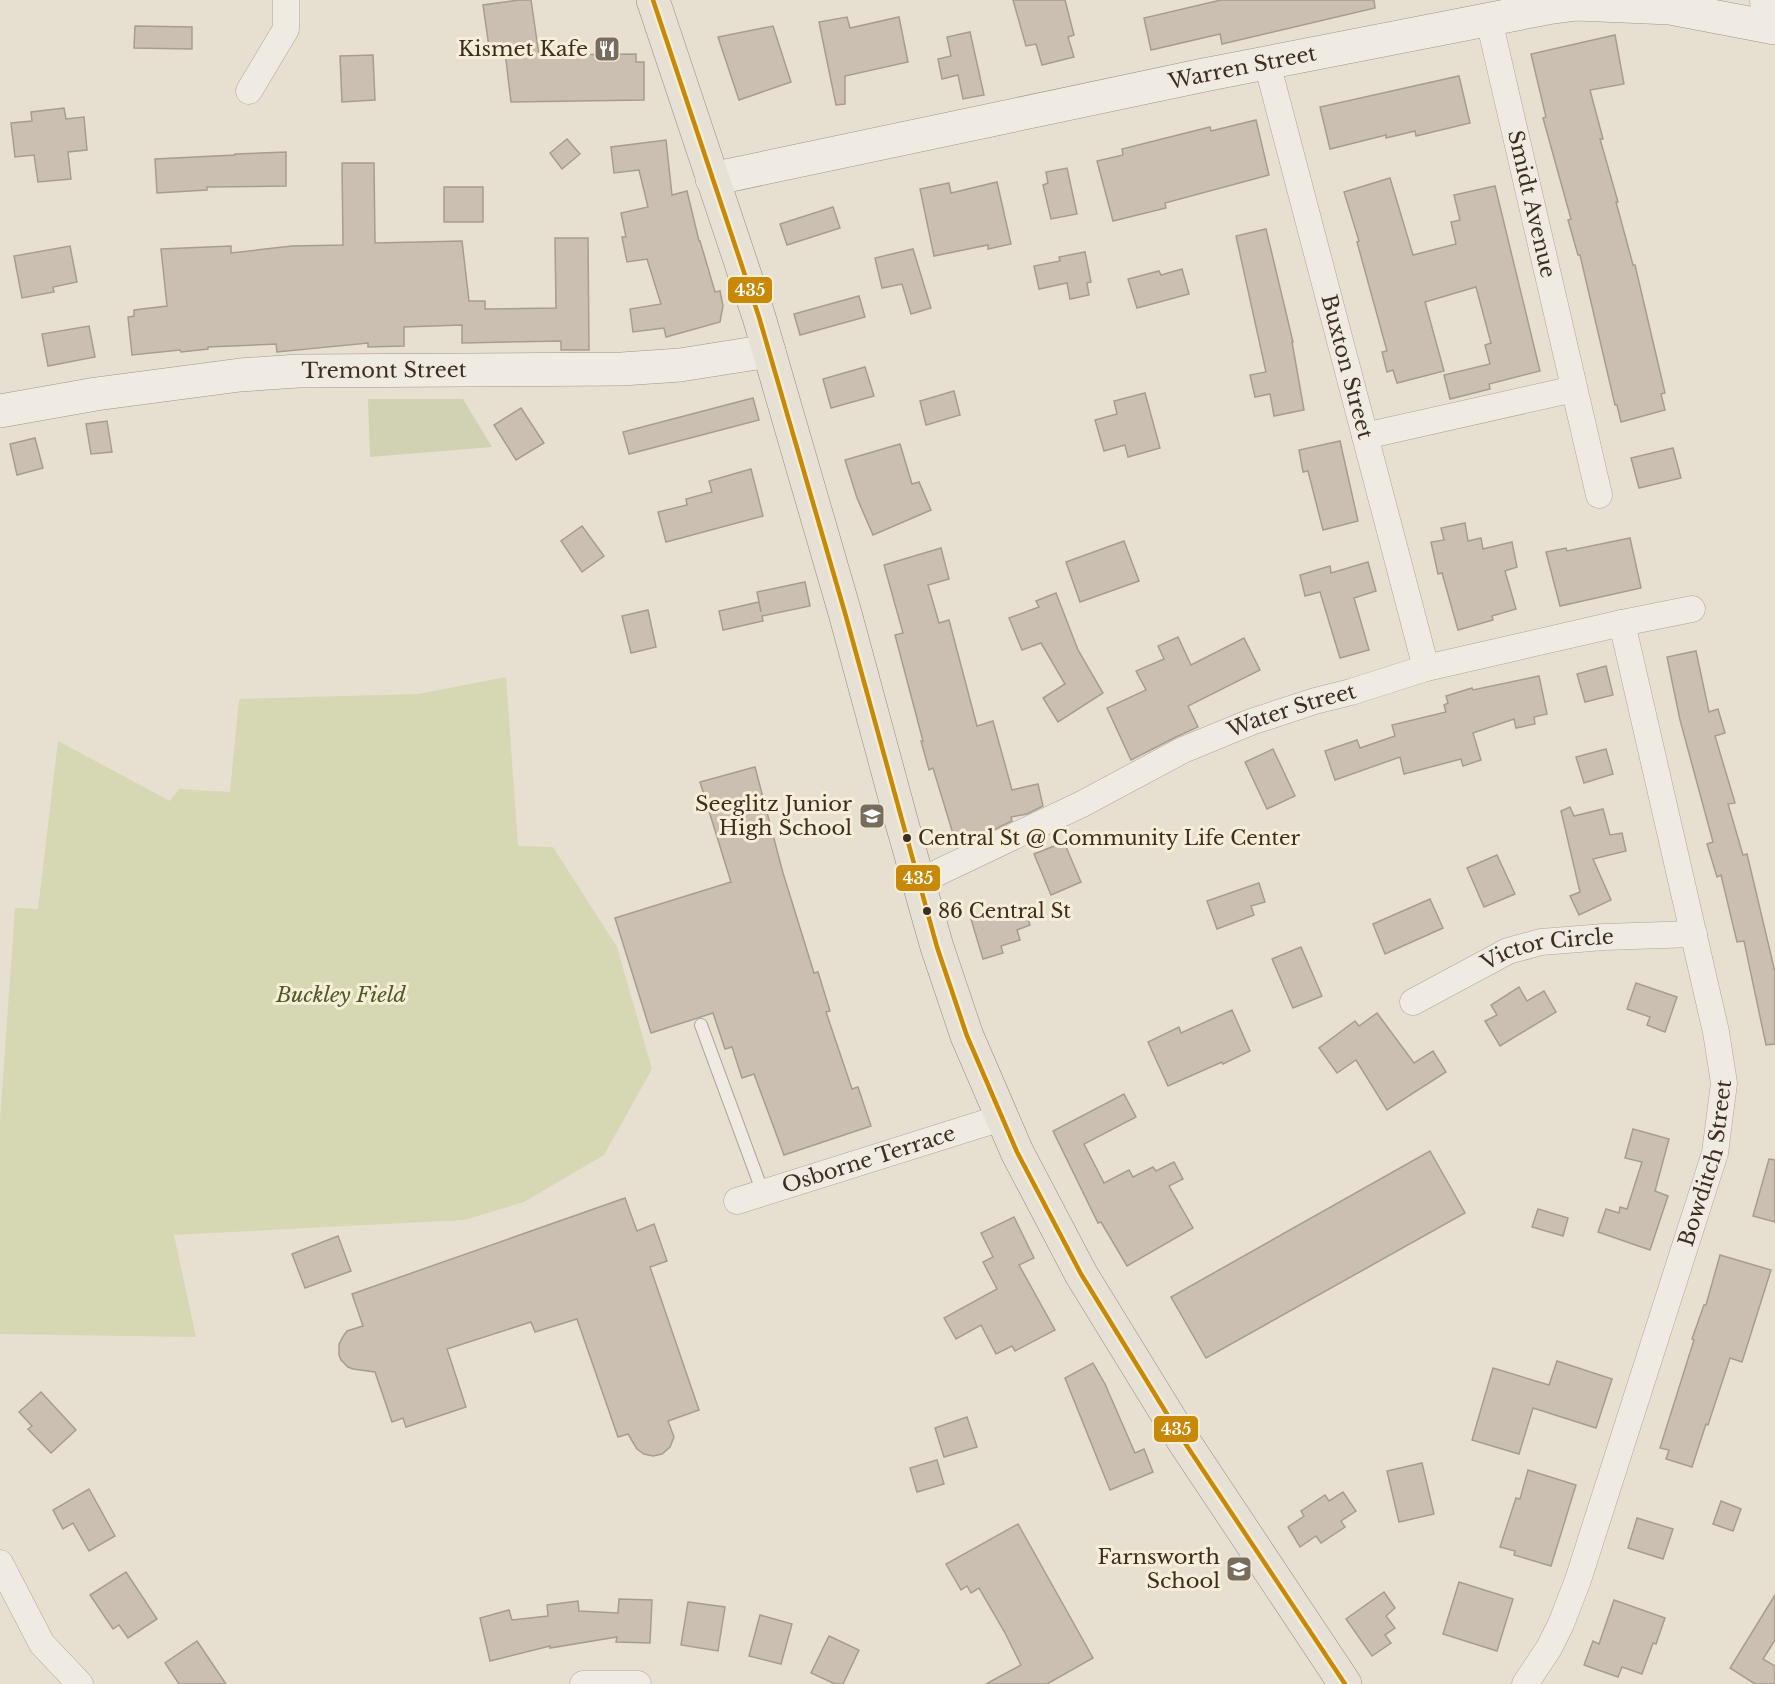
<svg xmlns="http://www.w3.org/2000/svg" width="1775" height="1684" viewBox="0 0 1775 1684" font-family="'Libre Baskerville',serif">
  <style>
    .green { fill: #d6d7b3 }
    .cemetery { fill: #d1d1b3 }
    .building { fill: #cbbfb2; stroke: #a89c90; stroke-width: 1.5 }
    .lines { fill: none; stroke-linecap: round; stroke-linejoin: round }
    .lane-casing { stroke: #ada599; stroke-width: 14 }
    .street-casing { stroke: #ada599; stroke-width: 27 }
    .secondary-casing { stroke: #9c958a; stroke-width: 34 }
    .primary-casing { stroke: #928b80; stroke-width: 34 }
    .lane { stroke: #efebe3; stroke-width: 12 }
    .street { stroke: #efebe3; stroke-width: 26 }
    .secondary { stroke: #efebe3; stroke-width: 33 }
    .primary { stroke: #e6e1d4; stroke-width: 33 }
    .bus-1-casing { stroke: #f7eed8; stroke-width: 9 }
    .bus-1 { stroke: #c88808; stroke-width: 4.5 }
    .bus-dot { fill: #3d2e20; stroke: #f7eed8; stroke-width: 2 }
    .labels { text-anchor: middle; dominant-baseline: central; stroke-width: 6; stroke-linejoin: round; paint-order: stroke }
    .bus-label { font-size: 20px; fill: #3d2e20; stroke: #f7eed8; text-anchor: start }
    .poi-label { font-size: 21px; fill: #3d2e20; stroke: #f7eed8; text-anchor: end }
    .street-label { font-size: 21px; fill: #3d2e20; stroke: #f7eed8 }
    .park-label { font-size: 21px; font-style: italic; fill: #4d5a26; stroke: #f7eed8 }
    .line-badge { stroke: #f7eed8; stroke-width: 2 }
    .badge-label { font-size: 16px; text-anchor: middle; font-weight: bold; fill: #fff }
  </style>
  <rect width="100%" height="100%" fill="#e7e0d1"/>
  <polygon class="green" points="506,677 518,846 553,847 617,947 652,1069 604,1155 524,1202 464,1220 174,1235 196,1337 0,1334 0,1120 15,908 38,909 58,741 170,801 179,789 230,792 239,699 418,694"/>
  <polygon class="cemetery" points="368,399 463,399 492,447 370,457"/>
  <g class="building">
    <polygon points="519,0 531,0 539,55 636,54 636,62 644,62 644,100 511,102 505,52 490,54 483,5"/>
    <polygon points="1013,0 1065,0 1074,35 1068,37 1074,57 1042,65 1036,44 1026,46"/>
    <polygon points="1221,0 1374,0 1375,8 1222,44 1220,34 1151,50 1144,18"/>
    <polygon points="847,17 850,28 899,17 908,62 845,76 845,104 836,105 819,22"/>
    <polygon points="135,26 192,27 192,49 134,48"/>
    <polygon points="773,26 791,82 739,100 718,37"/>
    <polygon points="970,32 984,95 963,99 958,75 942,79 938,59 951,56 947,37"/>
    <polygon points="1615,35 1624,84 1590,90 1603,139 1600,139 1618,202 1616,202 1633,265 1635,265 1665,393 1661,394 1665,410 1621,422 1617,405 1615,405 1580,255 1578,255 1568,220 1571,219 1543,118 1546,117 1531,54"/>
    <polygon points="373,55 375,100 342,102 340,56"/>
    <polygon points="1459,76 1470,123 1416,136 1415,131 1386,138 1386,135 1330,149 1320,107"/>
    <polygon points="64,108 66,119 84,117 87,150 68,152 71,179 38,182 34,155 15,157 11,123 32,121 31,112"/>
    <polygon points="1256,120 1269,175 1165,203 1166,208 1113,221 1097,161 1123,155 1122,149 1210,127 1211,131"/>
    <polygon points="567,139 580,154 562,169 550,153"/>
    <polygon points="666,140 672,195 687,191 699,241 700,241 715,292 720,291 723,306 720,322 666,337 664,328 633,332 630,309 661,304 647,259 627,262 622,237 626,237 621,213 648,207 639,170 614,173 611,147"/>
    <polygon points="286,152 286,186 207,187 207,190 157,193 155,159 235,155 235,154"/>
    <polygon points="342,163 374,163 375,243 462,241 469,301 485,301 485,309 556,308 555,238 588,238 589,350 561,350 561,341 462,343 462,325 404,327 404,346 368,347 368,343 277,352 276,344 208,347 208,349 181,352 180,350 132,355 128,317 134,316 134,310 167,306 161,249 231,246 231,253 292,246 343,245"/>
    <polygon points="1067,168 1077,214 1051,219 1043,185 1048,183 1046,172"/>
    <polygon points="1390,178 1413,255 1456,244 1451,222 1460,220 1454,195 1495,186 1540,371 1489,384 1490,389 1450,399 1444,375 1490,364 1485,345 1491,343 1476,287 1425,302 1444,371 1397,383 1393,370 1387,372 1382,352 1387,351 1357,242 1359,241 1344,192"/>
    <polygon points="997,182 1011,244 988,249 988,245 934,256 920,189 949,183 951,193"/>
    <rect x="444" y="187" width="39" height="35"/>
    <polygon points="833,207 840,228 787,245 780,224"/>
    <polygon points="1266,229 1293,342 1292,342 1304,410 1274,416 1270,394 1255,397 1250,375 1266,372 1236,236"/>
    <polygon points="70,246 77,282 53,287 54,292 22,298 14,256"/>
    <polygon points="913,249 931,308 911,314 902,284 882,288 875,258"/>
    <polygon points="1085,252 1091,282 1087,283 1089,295 1070,299 1067,283 1039,289 1034,266 1060,261 1059,257"/>
    <polygon points="1182,269 1189,294 1137,308 1128,279 1159,271 1161,275"/>
    <polygon points="859,296 865,317 800,335 794,314"/>
    <polygon points="89,326 95,357 48,366 42,334"/>
    <polygon points="865,367 874,396 831,408 823,379"/>
    <polygon points="954,391 960,415 926,425 920,401"/>
    <polygon points="1145,393 1160,448 1128,457 1125,445 1104,451 1095,420 1117,414 1114,401"/>
    <polygon points="753,398 759,420 629,454 623,432"/>
    <polygon points="521,408 544,443 516,460 494,425"/>
    <polygon points="107,421 112,452 91,454 86,424"/>
    <polygon points="35,438 43,468 17,475 10,444"/>
    <polygon points="1340,441 1358,521 1323,530 1308,471 1303,472 1299,450"/>
    <polygon points="900,444 912,484 919,482 931,510 873,535 857,498 845,460"/>
    <polygon points="1673,448 1681,478 1639,488 1631,458"/>
    <polygon points="751,469 763,516 666,542 658,512 687,505 686,499 712,492 709,481"/>
    <polygon points="1465,523 1468,541 1481,538 1483,549 1512,542 1517,567 1505,571 1516,609 1492,616 1493,620 1458,630 1442,573 1438,574 1431,542 1444,540 1441,528"/>
    <polygon points="582,526 604,556 582,572 561,541"/>
    <polygon points="1630,538 1641,588 1560,606 1546,552 1566,548 1567,551"/>
    <polygon points="1124,541 1139,581 1080,602 1066,562"/>
    <polygon points="941,548 949,579 928,585 939,623 949,620 977,726 993,721 1012,790 1038,784 1043,806 1027,814 1011,817 1012,821 957,847 933,768 929,770 921,741 923,741 895,635 903,633 884,565"/>
    <polygon points="1368,562 1376,591 1354,598 1369,650 1340,658 1320,592 1305,596 1300,575 1330,566 1331,573"/>
    <polygon points="805,582 810,606 762,616 763,621 723,630 719,611 759,602 761,612 757,592"/>
    <polygon points="1056,593 1078,650 1103,693 1058,722 1043,698 1065,684 1041,643 1022,650 1009,618 1039,607 1036,601"/>
    <polygon points="648,610 656,647 631,653 622,616"/>
    <polygon points="1178,637 1191,665 1244,638 1260,670 1188,706 1198,727 1176,737 1131,760 1107,708 1146,690 1136,671 1164,659 1158,646"/>
    <polygon points="1696,651 1709,712 1718,709 1725,733 1715,736 1735,803 1728,804 1743,855 1747,854 1775,972 1775,1044 1766,1045 1744,941 1737,942 1721,875 1717,877 1707,844 1713,842 1680,720 1667,657"/>
    <polygon points="1606,666 1613,695 1585,702 1577,674"/>
    <polygon points="1539,676 1547,714 1534,717 1535,724 1516,728 1514,719 1473,733 1481,760 1463,766 1461,759 1404,774 1400,757 1335,780 1325,751 1357,740 1360,748 1395,736 1392,725 1446,712 1444,705 1448,703 1446,696 1472,688 1473,690"/>
    <polygon points="1273,749 1295,796 1267,809 1245,762"/>
    <polygon points="1606,749 1613,774 1584,783 1576,757"/>
    <polygon points="755,767 783,873 814,973 818,972 830,1011 826,1012 852,1089 858,1087 871,1126 784,1155 754,1074 742,1078 732,1047 725,1049 713,1013 651,1033 615,918 731,882 700,782"/>
    <polygon points="1570,807 1574,816 1603,809 1610,835 1622,833 1626,851 1593,859 1611,900 1579,915 1570,896 1580,892 1561,811"/>
    <polygon points="1064,842 1081,882 1051,895 1034,854"/>
    <polygon points="1497,855 1515,894 1484,907 1467,868"/>
    <polygon points="1259,883 1265,902 1251,906 1254,915 1217,929 1207,901"/>
    <polygon points="1430,899 1443,928 1385,954 1373,924"/>
    <polygon points="1024,906 1030,925 1017,930 1020,940 1001,946 1003,953 983,959 971,919 990,914 991,916"/>
    <polygon points="1301,947 1322,996 1293,1008 1272,959"/>
    <polygon points="1636,983 1677,997 1665,1032 1647,1025 1650,1017 1627,1009"/>
    <polygon points="1519,987 1527,1001 1544,991 1556,1012 1500,1046 1485,1021 1497,1015 1491,1005"/>
    <polygon points="1232,1010 1250,1051 1223,1064 1222,1062 1168,1086 1148,1042 1179,1027 1181,1033"/>
    <polygon points="1377,1013 1414,1063 1433,1051 1446,1072 1387,1110 1356,1060 1337,1073 1319,1048 1355,1021 1359,1026"/>
    <polygon points="1124,1094 1136,1117 1084,1144 1104,1183 1129,1170 1133,1177 1153,1167 1156,1171 1174,1162 1183,1179 1169,1186 1193,1228 1127,1266 1101,1222 1098,1223 1053,1131"/>
    <polygon points="1633,1129 1669,1139 1655,1191 1668,1196 1650,1250 1598,1232 1606,1209 1619,1213 1620,1207 1627,1209 1642,1162 1625,1158"/>
    <polygon points="1430,1151 1465,1213 1206,1358 1171,1297"/>
    <polygon points="1769,1159 1775,1160 1775,1222 1753,1216"/>
    <polygon points="625,1198 637,1231 654,1224 667,1261 650,1267 699,1410 668,1421 674,1437 670,1447 662,1454 653,1456 644,1454 637,1449 628,1434 618,1437 577,1319 535,1332 531,1322 447,1349 466,1407 406,1427 403,1418 392,1422 375,1372 353,1369 348,1367 341,1360 339,1355 339,1344 344,1335 347,1331 363,1326 352,1294"/>
    <polygon points="1538,1209 1568,1218 1563,1236 1532,1227"/>
    <polygon points="1014,1217 1034,1258 1019,1265 1055,1330 1015,1351 1012,1346 996,1354 981,1325 956,1339 944,1318 997,1289 983,1262 993,1257 981,1233"/>
    <polygon points="338,1236 351,1271 305,1288 292,1254"/>
    <polygon points="1720,1255 1771,1270 1742,1362 1730,1358 1708,1425 1706,1424 1692,1467 1666,1459 1669,1450 1660,1448 1694,1340 1692,1339 1704,1305 1706,1305"/>
    <polygon points="1557,1361 1612,1379 1596,1428 1533,1408 1519,1454 1472,1440 1493,1368 1549,1385"/>
    <polygon points="1093,1363 1105,1384 1135,1453 1144,1449 1153,1472 1110,1490 1065,1378"/>
    <polygon points="41,1392 76,1430 51,1453 28,1429 32,1426 19,1412"/>
    <polygon points="967,1417 977,1447 944,1457 935,1428"/>
    <polygon points="937,1460 944,1484 917,1492 910,1468"/>
    <polygon points="1422,1463 1434,1514 1399,1522 1387,1471"/>
    <polygon points="1528,1470 1576,1485 1551,1566 1514,1555 1515,1551 1500,1547 1516,1498 1520,1499"/>
    <polygon points="89,1489 115,1536 89,1551 73,1523 63,1529 53,1510"/>
    <polygon points="1343,1492 1356,1511 1341,1521 1345,1527 1321,1543 1316,1536 1300,1547 1288,1527 1304,1516 1301,1511 1325,1495 1329,1501"/>
    <polygon points="1721,1501 1741,1509 1733,1531 1713,1524"/>
    <polygon points="1637,1518 1673,1529 1663,1559 1628,1548"/>
    <polygon points="1018,1524 1093,1658 1047,1684 986,1684 1021,1665 1004,1631 979,1588 971,1593 967,1586 961,1590 946,1564"/>
    <polygon points="126,1572 157,1619 128,1638 119,1625 113,1629 90,1595"/>
    <polygon points="1459,1582 1513,1599 1497,1651 1443,1634"/>
    <polygon points="1384,1592 1395,1608 1386,1616 1395,1628 1385,1635 1391,1643 1372,1656 1346,1619"/>
    <polygon points="1775,1595 1775,1640 1763,1659 1775,1666 1775,1684 1755,1684 1730,1668"/>
    <polygon points="619,1599 652,1600 650,1643 616,1642 617,1637 550,1648 550,1646 490,1661 480,1618 509,1610 512,1620 548,1616 547,1605 578,1601 579,1611 618,1613"/>
    <polygon points="1614,1600 1665,1618 1656,1644 1653,1643 1642,1674 1622,1667 1618,1677 1584,1665 1593,1641 1599,1644"/>
    <polygon points="688,1602 725,1607 718,1651 681,1645"/>
    <polygon points="760,1615 792,1624 781,1664 749,1656"/>
    <polygon points="829,1636 859,1650 843,1684 835,1684 811,1673"/>
    <polygon points="197,1641 226,1684 179,1684 165,1663"/>
  </g>
  <g class="lines">
    <g class="lane-casing">
      <polyline id="lane" points="701,1025 763,1193"/>
    </g>
    <g class="street-casing">
      <g id="street">
        <polyline points="1763,0 1765,26"/>
        <path id="s1" d="M1489 20 1599 495"/>
        <path id="s2" d="M1267 63 1426 668"/>
        <polyline points="249,91 286,29 286,0"/>
        <polyline points="1365,436 1574,389"/>
        <path id="s3" d="M918 882 1082 804 1183 750 1251 722 1315 701 1351 692 1426 668 1622 623 1692 609"/>
        <path id="s4" d="M1413 1002 1508 951 1541 942 1604 937 1694 934"/>
        <path id="s5" d="M737 1201 1001 1118"/>
        <polyline points="0,1563 42,1644 80,1684"/>
        <polyline points="583,1684 638,1684"/>
        <path id="s6" d="M1525 1684 1549 1648 1561 1624 1578 1580 1715 1153 1724 1083 1716 1032 1622 623"/>
      </g>
    </g>
    <g class="secondary-casing">
      <g id="secondary">
        <path id="s7" d="M712 179 1204 75 1547 8 1577 4 1670 8 1775 28"/>
        <path id="s8" d="M0 411 96 394 240 375 298 371 622 369 680 365 769 351"/>
      </g>
    </g>
    <g class="primary-casing">
      <polyline id="primary" points="653,0 759,317 845,613 901,820 937,947 967,1036 1017,1152 1081,1274 1183,1440 1345,1684"/>
    </g>
    <use href="#lane" class="lane"/>
    <use href="#street" class="street"/>
    <use href="#secondary" class="secondary"/>
    <use href="#primary" class="primary"/>
    <g class="bus-1-casing">
      <polyline id="bus-1" points="653,0 759,317 845,613 937,947 967,1036 1017,1152 1081,1274 1183,1440 1345,1684"/>
    </g>
    <use href="#bus-1" class="bus-1"/>
  </g>
  <defs>
    <g id="restaurant-square" transform="scale(1.35)"><rect x="-9" y="-9" width="18" height="18" rx="4" fill="#786c5e" stroke="#f7eed8"/><path d="M-5-6h1v4h1v-4h1v4h1v-4h1v5L-1.5 .5V6h-2V.5L-5-1ZM5-6V6H3V1.5H1.5Q1.5-4 5-6Z" fill="#fff"/></g>
    <g id="school-square" transform="scale(1.35)"><rect x="-9" y="-9" width="18" height="18" rx="4" fill="#786c5e" stroke="#f7eed8"/><path d="M0-5L7-2L0 1L-7-2ZM-4 1L0 2.5L4 1V4Q0 6-4 4Z" fill="#fff"/></g>
  </defs>
  <g fill-rule="evenodd">
    <use href="#restaurant-square" x="607" y="49"/>
    <use href="#school-square" x="872" y="816"/>
    <use href="#school-square" x="1239" y="1569"/>
  </g>
  <g class="bus-dot">
    <circle cx="907" cy="838" r="5"/>
    <circle cx="927" cy="911" r="5"/>
  </g>
  <g class="labels">
    <g class="bus-label">
      <text x="918" y="838">Central St @ Community Life Center</text>
      <text x="938" y="911">86 Central St</text>
    </g>
    <g class="poi-label">
      <text x="588" y="49">Kismet Kafe</text>
      <text x="852" y="804">Seeglitz Junior<tspan x="852" dy="24">High School</tspan></text>
      <text x="1220" y="1557">Farnsworth<tspan x="1220" dy="24">School</tspan></text>
    </g>
    <g class="street-label">
      <text stroke="none"><textPath href="#s7" startOffset="542">Warren Street</textPath></text>
      <text stroke="none"><textPath href="#s1" startOffset="189">Smidt Avenue</textPath></text>
      <text stroke="none"><textPath href="#s2" startOffset="314">Buxton Street</textPath></text>
      <text stroke="none"><textPath href="#s8" startOffset="387">Tremont Street</textPath></text>
      <text stroke="none"><textPath href="#s3" startOffset="412">Water Street</textPath></text>
      <text stroke="none"><textPath href="#s4" startOffset="147">Victor Circle</textPath></text>
      <text stroke="none"><textPath href="#s5" startOffset="138">Osborne Terrace</textPath></text>
      <text stroke="none"><textPath href="#s6" startOffset="554">Bowditch Street</textPath></text>
    </g>
    <g class="park-label">
      <text x="341" y="995">Buckley Field</text>
    </g>
  </g>
  <g class="line-badge">
    <rect x="727" y="276" width="46" height="28" rx="6" fill="#c88808"/>
    <rect x="895" y="864" width="46" height="28" rx="6" fill="#c88808"/>
    <rect x="1153" y="1415" width="46" height="28" rx="6" fill="#c88808"/>
  </g>
  <g class="badge-label">
    <text x="750" y="296">435</text>
    <text x="918" y="884">435</text>
    <text x="1176" y="1435">435</text>
  </g>
</svg>
